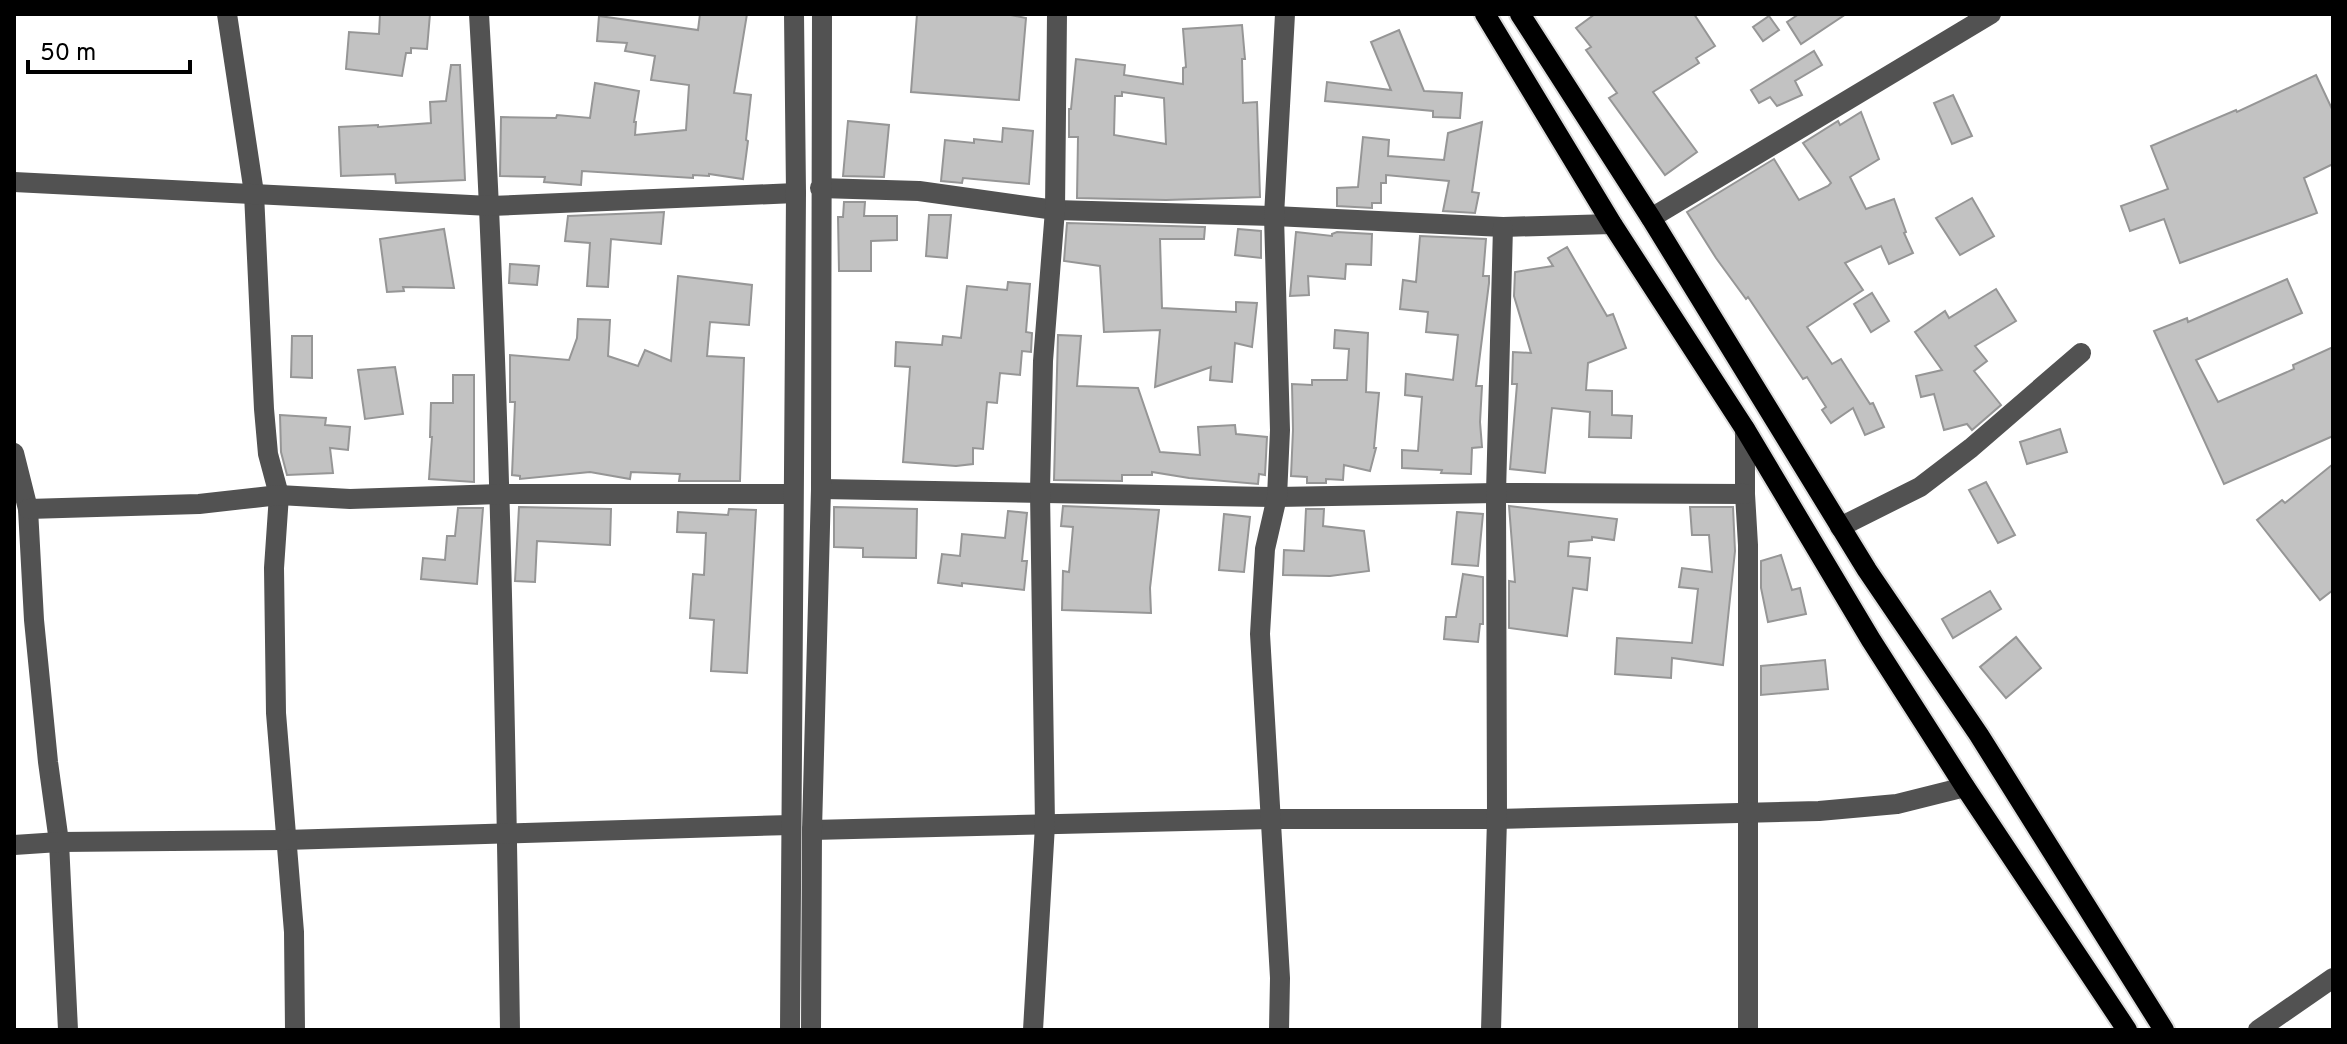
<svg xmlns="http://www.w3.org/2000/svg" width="2347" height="1044" viewBox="0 0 2347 1044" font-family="Overpass,sans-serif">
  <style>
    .building { fill: #c2c2c2; stroke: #969696; stroke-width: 2; fill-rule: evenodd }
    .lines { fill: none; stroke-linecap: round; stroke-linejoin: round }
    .major-casing { stroke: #dbdbdb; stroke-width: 24 }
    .minor { stroke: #525252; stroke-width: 20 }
    .major { stroke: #000; stroke-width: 20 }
  </style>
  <rect width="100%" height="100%" fill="#fff"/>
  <g class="building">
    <polygon points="380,14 430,14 427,49 411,48 411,53 406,53 402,76 346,69 349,32 379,34"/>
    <polygon points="700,14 747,14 734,93 751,95 746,140 748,141 743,179 709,174 709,176 693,175 693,178 582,171 581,185 544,182 545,177 500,176 501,117 556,118 557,115 590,118 595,83 639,91 634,122 636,122 635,135 686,130 689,85 651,80 655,56 625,51 627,43 597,41 599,16 698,30"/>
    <polygon points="917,14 1006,14 1026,18 1019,100 911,92"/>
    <polygon points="1595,14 1694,14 1715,46 1696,58 1699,63 1653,92 1697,152 1665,175 1609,98 1617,93 1586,50 1591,47 1576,28"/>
    <polygon points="1799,14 1846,14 1801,44 1787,22"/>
    <polygon points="1769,16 1779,30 1763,41 1753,27"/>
    <path d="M1242 25 1245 59H1242L1243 103 1257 102 1260 197 1166 200 1077 198 1078 137H1069V109H1071L1076 59 1125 65 1124 75 1183 84V68L1186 67 1183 29ZM1122 92 1164 98 1166 144 1114 135 1115 96H1122Z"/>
    <polygon points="1399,30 1424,91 1462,93 1460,118 1433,117 1433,111 1325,101 1327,82 1391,90 1371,42"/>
    <polygon points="1814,51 1822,65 1795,81 1802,95 1777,106 1770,97 1759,103 1751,90"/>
    <polygon points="451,65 460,65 465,180 396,183 395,174 341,176 339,127 378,125 378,127 431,123 430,102 446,101"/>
    <polygon points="2316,75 2333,111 2333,164 2304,178 2317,213 2180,263 2164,219 2130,231 2121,206 2168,189 2151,146 2236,110 2237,112"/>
    <polygon points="1953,95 1972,136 1952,144 1934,103"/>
    <polygon points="1861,112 1879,159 1850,177 1866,209 1894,199 1906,232 1904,233 1913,253 1889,264 1881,246 1845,263 1863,290 1807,327 1832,364 1841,359 1870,404 1873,403 1884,427 1865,435 1853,408 1831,423 1822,410 1826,407 1807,377 1803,379 1748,297 1746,299 1716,258 1687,212 1774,159 1799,200 1828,186 1831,183 1803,143 1838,121 1840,125"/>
    <polygon points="848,121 889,125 884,177 843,176"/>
    <polygon points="1482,122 1472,192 1479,193 1475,213 1443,211 1449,181 1386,175 1386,183 1381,183 1381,203 1372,203 1372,208 1337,206 1337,188 1358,187 1363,137 1389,140 1388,156 1444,160 1448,133"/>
    <polygon points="1003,128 1033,131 1029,184 963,178 962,183 941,181 945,140 974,143 974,139 1002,142"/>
    <polygon points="1972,198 1994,236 1960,255 1936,218"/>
    <polygon points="844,202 865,202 864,216 897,216 897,240 871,241 871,271 839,271 838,217 843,217"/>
    <polygon points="664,212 661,244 611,239 608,287 587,286 590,243 565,241 568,216"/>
    <polygon points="929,215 951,215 947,258 926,256"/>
    <polygon points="1067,223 1205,227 1204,239 1160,239 1162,308 1236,312 1236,302 1257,303 1252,347 1235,343 1232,382 1210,380 1211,367 1155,387 1160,330 1104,332 1100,266 1064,261"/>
    <polygon points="444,229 454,288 403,287 404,291 387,292 380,239"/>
    <polygon points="1238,229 1261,231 1261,258 1235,255"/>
    <polygon points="1296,232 1332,236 1332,234 1337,232 1372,234 1371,265 1346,264 1345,279 1308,276 1309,295 1290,296"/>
    <polygon points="1420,236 1486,239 1483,276 1489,276 1489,283 1476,386 1482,386 1480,422 1482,447 1472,448 1471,474 1441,473 1442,470 1402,468 1402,450 1418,451 1422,397 1405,395 1406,374 1453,380 1458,335 1426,332 1428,312 1400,309 1403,280 1416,282"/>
    <polygon points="1567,247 1607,316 1613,314 1626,348 1588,363 1586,390 1612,391 1612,415 1632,416 1631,438 1589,437 1590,412 1552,408 1545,473 1510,469 1517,384 1512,384 1513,352 1531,353 1514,296 1515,272 1553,266 1548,258"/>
    <polygon points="510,264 539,266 537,285 509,283"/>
    <polygon points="678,276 752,285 749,325 710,322 707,356 744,358 740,481 679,481 680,474 631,472 630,479 590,472 520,479 520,476 512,475 515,402 510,402 510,355 569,360 577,338 578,319 610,320 608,356 638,366 645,350 671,361"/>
    <polygon points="2287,279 2302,313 2196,360 2218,402 2294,369 2293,365 2333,347 2333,436 2224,484 2154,331 2187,318 2188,322"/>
    <polygon points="1008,282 1030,284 1026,332 1032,333 1031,352 1022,351 1020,375 1000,373 997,403 987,402 983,449 973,448 973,464 956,466 903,462 910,367 895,366 896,342 942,345 943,336 961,338 967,286 1007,290"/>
    <polygon points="1996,289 2016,321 1975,346 1987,361 1974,371 2001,405 1972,430 1967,424 1944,430 1934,394 1921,397 1916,376 1942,370 1915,332 1945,311 1949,318"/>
    <polygon points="1872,293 1889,321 1871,332 1854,304"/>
    <polygon points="1335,330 1368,333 1366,392 1379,393 1374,448 1376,448 1370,471 1344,465 1343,480 1326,479 1326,483 1307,483 1307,477 1291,476 1293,430 1292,384 1312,385 1312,380 1347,380 1349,349 1334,348"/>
    <polygon points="1058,335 1081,336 1077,386 1138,388 1160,452 1200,455 1198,427 1235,425 1236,434 1267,437 1265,475 1259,474 1258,484 1189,478 1152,472 1152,475 1122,475 1122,481 1054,480"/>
    <polygon points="292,336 312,336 312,378 291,377"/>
    <polygon points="395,367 403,414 365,419 358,370"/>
    <polygon points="453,375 474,375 474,482 429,479 432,437 430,437 431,403 453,403"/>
    <polygon points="280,415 326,418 325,425 350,427 348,450 330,448 333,473 287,475 281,452"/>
    <polygon points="2060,429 2067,452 2027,464 2020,442"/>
    <polygon points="2333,464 2333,590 2320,600 2257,520 2282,500 2285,503"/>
    <polygon points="1986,482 2015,535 1998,543 1969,490"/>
    <polygon points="1063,506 1159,510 1150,588 1151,613 1062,610 1063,571 1069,572 1073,527 1061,526"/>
    <polygon points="1509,506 1617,519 1614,540 1592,537 1592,540 1569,542 1568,556 1590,558 1587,590 1573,588 1567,636 1509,628 1509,581 1515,582"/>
    <polygon points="519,507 611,509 610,545 537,541 535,582 515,581"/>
    <polygon points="834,507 917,509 916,558 863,557 863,548 834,547"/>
    <polygon points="1690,507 1733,507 1735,551 1723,665 1672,658 1671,678 1615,674 1617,638 1692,643 1698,589 1679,587 1682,568 1712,572 1709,535 1692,535"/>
    <polygon points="458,508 483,508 477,584 421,579 423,558 445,560 447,536 455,536"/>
    <polygon points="729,509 756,510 747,673 711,671 714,620 690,618 693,574 704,575 706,533 677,532 678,512 728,515"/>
    <polygon points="1306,509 1324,509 1323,526 1364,531 1369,571 1330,576 1283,575 1284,550 1304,551"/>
    <polygon points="1008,511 1027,513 1022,561 1027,561 1024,590 962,583 962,586 938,583 942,554 960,556 962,534 1005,538"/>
    <polygon points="1457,512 1483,514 1478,566 1452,564"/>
    <polygon points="1224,514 1250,517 1244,572 1219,570"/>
    <polygon points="1781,555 1792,590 1800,588 1806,614 1768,622 1761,588 1761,561"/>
    <polygon points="1463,574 1483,577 1483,624 1480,624 1478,642 1444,639 1446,617 1456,617"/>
    <polygon points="1990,591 2001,609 1953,638 1942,619"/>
    <polygon points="2016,637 2041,668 2006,698 1980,667"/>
    <polygon points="1825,660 1828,689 1761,695 1761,666"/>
  </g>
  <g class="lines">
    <g class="major-casing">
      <g id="major">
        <polyline points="1485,14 1612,224 1745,429 1871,640 1965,787 2127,1030"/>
        <polyline points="1520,14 1651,218 1867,570 1979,735 2164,1030"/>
      </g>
    </g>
    <g class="minor">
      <polyline points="227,14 254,193 264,409 268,454 279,495 274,568 276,713 294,932 295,1030"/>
      <path d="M479 14C499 352 505 691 510 1030"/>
      <polyline points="14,182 490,206 796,193"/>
      <polyline points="820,188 919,191 1055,210 1274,216 1503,227 1612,224"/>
      <polyline points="1651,218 1991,14"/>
      <polyline points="1745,429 1745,494 1748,545 1748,1030"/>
      <polyline points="14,453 28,509 34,620 48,762 59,842 68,1030"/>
      <polyline points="821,489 1277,497 1496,493 1745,494"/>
      <polyline points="28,509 199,504 279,495 350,499 500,494 793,494"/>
      <polyline points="1840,527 1920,487 1971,448 2081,353"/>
      <polyline points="812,830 1271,819 1497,819 1819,811 1897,804 1965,787"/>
      <polyline points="14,845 59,842 285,840 791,825"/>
      <polyline points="790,1030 796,193 794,14"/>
      <polyline points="811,1030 812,830 821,489 822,14"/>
      <polyline points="1033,1030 1045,825 1040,491 1043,361 1055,210 1057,14"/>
      <polyline points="1279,1030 1280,978 1260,634 1265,549 1277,497 1280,430 1274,216 1285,14"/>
      <polyline points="1491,1030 1497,819 1496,493 1503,227"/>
      <polyline points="2258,1030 2333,978"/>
    </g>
    <use href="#major" class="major"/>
  </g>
  <rect width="2347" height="1044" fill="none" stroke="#000000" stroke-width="32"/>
  <path d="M28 60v12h162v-12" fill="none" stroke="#000000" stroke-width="4"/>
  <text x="40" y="60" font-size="24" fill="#000000" stroke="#ffffff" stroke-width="6" paint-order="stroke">50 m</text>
</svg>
